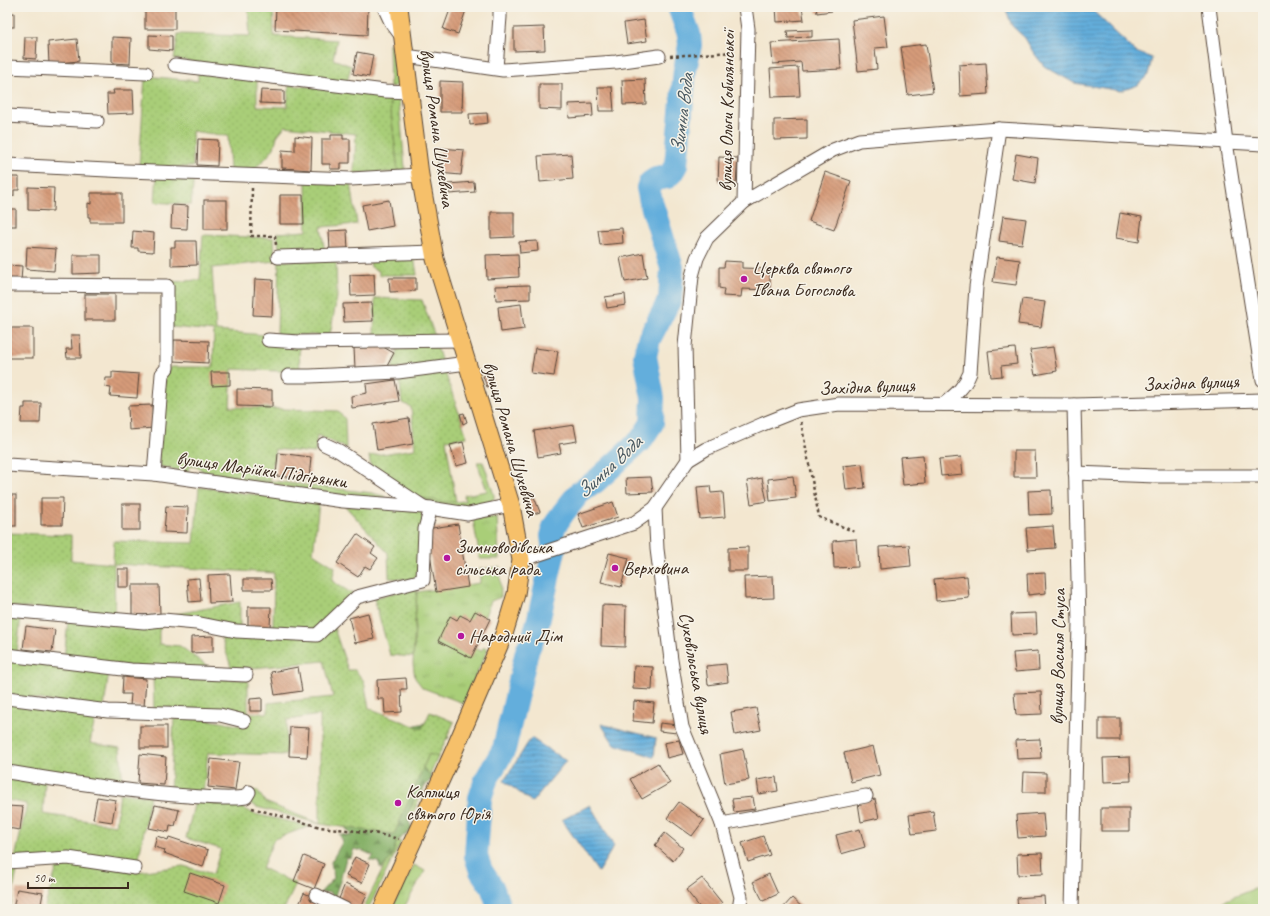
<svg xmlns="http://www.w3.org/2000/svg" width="1270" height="916" viewBox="0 0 1270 916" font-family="Caveat,sans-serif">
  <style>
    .grass { fill: url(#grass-tufts); stroke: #727c4b }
    .forest { fill: url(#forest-firs); stroke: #606e43 }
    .park { fill: #a9ce78; stroke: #727c4b }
    .garden { fill: url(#garden-dots); stroke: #727c4b }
    .water { fill: url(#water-rules); stroke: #506c7d }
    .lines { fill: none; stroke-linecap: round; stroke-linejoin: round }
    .river { stroke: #64aedc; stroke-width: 24 }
    .building { fill: url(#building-back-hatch) }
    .minor-casing { stroke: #574639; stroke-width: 15 }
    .major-casing { stroke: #574639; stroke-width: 19 }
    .path { stroke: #574639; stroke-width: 2.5; stroke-dasharray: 3 3; stroke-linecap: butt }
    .minor { stroke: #fff; stroke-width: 13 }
    .major { stroke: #f6c06b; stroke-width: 17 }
    .poi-dot { fill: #b5179e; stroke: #f7f3e8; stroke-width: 1.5 }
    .labels { text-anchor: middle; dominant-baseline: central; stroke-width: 3; stroke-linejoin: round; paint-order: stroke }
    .street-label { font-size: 19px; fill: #3b2a1e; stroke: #f7f3e8 }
    .poi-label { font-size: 19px; fill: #3b2a1e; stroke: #f7f3e8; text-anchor: start }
    .water-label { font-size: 20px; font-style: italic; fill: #495860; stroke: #f7f3e8 }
  </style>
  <defs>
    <pattern id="grass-tufts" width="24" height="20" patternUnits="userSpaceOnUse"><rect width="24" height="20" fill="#a9ce78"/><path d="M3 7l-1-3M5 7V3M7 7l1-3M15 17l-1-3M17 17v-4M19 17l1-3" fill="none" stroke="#92b167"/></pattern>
    <pattern id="forest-firs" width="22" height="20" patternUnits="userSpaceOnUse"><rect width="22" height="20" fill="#86b168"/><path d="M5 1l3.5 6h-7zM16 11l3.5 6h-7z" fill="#6f9055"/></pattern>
    <pattern id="garden-dots" width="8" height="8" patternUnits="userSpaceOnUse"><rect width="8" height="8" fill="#a9ce78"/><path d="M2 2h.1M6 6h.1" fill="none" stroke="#92b167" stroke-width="1.8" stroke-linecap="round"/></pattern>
    <pattern id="water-rules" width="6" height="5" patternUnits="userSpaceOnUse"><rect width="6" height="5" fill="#64aedc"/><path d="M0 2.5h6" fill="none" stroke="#548eb2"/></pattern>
    <pattern id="building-back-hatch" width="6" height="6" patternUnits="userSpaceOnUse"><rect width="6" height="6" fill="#d69b79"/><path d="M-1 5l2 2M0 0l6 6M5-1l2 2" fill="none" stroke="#af7f63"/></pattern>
  </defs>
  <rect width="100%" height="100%" fill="#f7f3e8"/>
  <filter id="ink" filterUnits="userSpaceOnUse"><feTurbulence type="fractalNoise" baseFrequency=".025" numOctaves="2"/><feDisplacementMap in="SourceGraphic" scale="8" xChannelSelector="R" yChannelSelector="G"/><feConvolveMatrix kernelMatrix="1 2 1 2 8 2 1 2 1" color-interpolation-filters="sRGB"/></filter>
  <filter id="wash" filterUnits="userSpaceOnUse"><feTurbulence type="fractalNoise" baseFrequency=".012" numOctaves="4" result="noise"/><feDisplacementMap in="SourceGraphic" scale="16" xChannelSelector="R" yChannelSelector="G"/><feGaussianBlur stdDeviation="0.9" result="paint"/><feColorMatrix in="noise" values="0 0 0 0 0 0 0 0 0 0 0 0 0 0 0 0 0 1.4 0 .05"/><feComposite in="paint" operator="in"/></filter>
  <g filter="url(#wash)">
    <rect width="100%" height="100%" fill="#f3e7d0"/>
    <g class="grass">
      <polygon points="389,43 391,45 398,81 397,85 390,88"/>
      <polygon points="389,95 398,97 399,101 405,168 403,171 398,172"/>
      <path d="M477 462H483L485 467 494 495V499C484 509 450 508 437 505 430 503 423 500 416 497 433 500 448 503 465 501L464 495 487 491Z"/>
      <polygon points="200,469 206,473 372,493 384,496 387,499 343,495 207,476"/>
      <polygon points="497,517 499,559 480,559 473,519"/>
      <polygon points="500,567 501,597 491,601 483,620 456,639 481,651 484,647 488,649 463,703 423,688 415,678 413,664 417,592 480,583 480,569"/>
      <polygon points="429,754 438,757 403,835 394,834"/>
      <polygon points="253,791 258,791 265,802 320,824 257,807 244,800"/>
      <polygon points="397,841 401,842 368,909 363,909"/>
      <polygon points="414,865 425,871 403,909 391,909"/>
    </g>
    <polygon class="forest" points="438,720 449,738 438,743 420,764 432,778 414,800 407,816 412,829 397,841 391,858 381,869 378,862 369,860 374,856 363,851 354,849 351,857 346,858 340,881 334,898 330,892 320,893 334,878 331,862 343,841 339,834 352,836 340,821 390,733 416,725"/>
    <polygon class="park" points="1263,885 1263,909 1228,909 1224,901"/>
    <g class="garden">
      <polygon points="248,7 273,7 274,36 337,40 333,59 351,66 347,83 174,59 178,34 250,36"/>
      <polygon points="198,73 257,81 257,106 287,107 289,85 389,95 398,172 354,173 356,134 285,126 277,136 274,148 266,158 253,170 230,170 228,136 192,131 193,167 139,167 145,76 198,81"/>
      <polygon points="157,174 194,177 191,205 155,202"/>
      <polygon points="306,181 351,182 357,224 321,227 325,253 280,254 277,233 307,231"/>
      <polygon points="203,235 274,238 275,261 212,268 216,331 265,335 299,346 300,372 232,369 230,407 338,411 345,419 346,448 317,435 315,453 275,449 270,481 206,473 198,467 189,466 188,472 158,466 165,376 170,367 213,367 214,331 171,327 170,282 200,280"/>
      <polygon points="414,256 417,275 379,275 379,271 371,267 369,258"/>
      <polygon points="336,260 337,297 330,335 277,335 279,261"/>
      <polygon points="375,298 422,300 435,337 374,336"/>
      <polygon points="436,343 442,363 392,369 397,353 397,344"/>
      <polygon points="444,369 467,437 446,440 456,502 442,502 416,497 371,467 369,456 415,449 411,407 402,403 399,375"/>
      <polygon points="199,487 319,503 313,553 335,567 332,581 353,594 316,632 273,630 274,573 114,564 115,617 7,606 7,533 71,535 71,560 113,564 114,541 194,543"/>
      <polygon points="345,506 417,510 423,514 418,569 416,577 412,580 389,578 388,553"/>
      <polygon points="417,587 413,657 390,655 374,598"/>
      <polygon points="240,602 240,628 177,619 176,614"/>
      <polygon points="7,615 21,616 17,652 7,651"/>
      <polygon points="68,621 163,624 159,631 159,644 180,646 211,669 129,666 64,658"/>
      <polygon points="333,625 348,670 355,670 364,681 369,708 422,729 430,712 454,722 438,757 429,754 394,834 320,824 320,715 287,720 286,755 208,753 203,793 170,791 174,719 198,718 248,727 249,718 220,711 154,710 153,675 248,680 248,713 268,713 268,703 333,697 324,661 232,670 219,630 269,637"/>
      <polygon points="7,659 109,672 104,708 7,695"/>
      <polygon points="7,702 96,714 90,743 120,748 123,787 7,768"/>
      <polygon points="7,775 45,781 43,814 116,825 120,793 150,796 138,864 15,858 27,804 7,800"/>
      <polygon points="195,801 236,804 254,814 310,826 274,839 262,868 296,884 284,909 44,909 58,864 72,862 137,872 183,866 213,874 221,849 186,838"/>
      <polygon points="18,865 10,909 7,909 7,866"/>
    </g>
    <g class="water">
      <polygon points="1005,7 1089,7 1136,52 1152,58 1148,75 1138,85 1121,91 1074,83 1044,66 1033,52 1025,38 1012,26"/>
      <polygon points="601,724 656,738 654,757 614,744"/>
      <polygon points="531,738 566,761 532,802 504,781"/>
      <polygon points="590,805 614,846 598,872 562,820"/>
    </g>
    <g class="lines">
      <polyline class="river" points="500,909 492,887 481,871 476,856 480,798 486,780 504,749 527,651 535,633 539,618 554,550 552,536 554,527 563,513 579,493 596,481 641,440 652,423 653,398 645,356 649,339 670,299 672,268 651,202 648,188 650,183 656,179 667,177 672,172 676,165 685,70 690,45 689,34 679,7"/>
    </g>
    <g id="blocks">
      <g class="building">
        <rect x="145" y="7" width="30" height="22"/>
        <polygon points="276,7 368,8 367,35 275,30"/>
        <polygon points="451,7 456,7 466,10 458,34 443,29"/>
        <polygon points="776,7 802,7 804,20 777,22"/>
        <polygon points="816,7 831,7 832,11 817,13"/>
        <rect x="7" y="13" width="7" height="14"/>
        <polygon points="884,16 888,47 875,48 877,69 858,71 852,20"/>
        <polygon points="644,20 647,41 627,44 624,23"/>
        <polygon points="544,27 545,50 514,51 514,28"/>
        <polygon points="812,30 812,37 788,38 787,31"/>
        <polygon points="149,35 172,36 172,51 149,49"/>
        <polygon points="25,37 37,37 36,59 24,58"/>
        <polygon points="112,37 131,38 130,64 112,63"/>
        <polygon points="77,39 79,61 49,64 48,42"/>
        <polygon points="839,39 841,69 802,71 801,62 773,64 771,43"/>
        <polygon points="926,44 933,92 908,95 901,47"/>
        <polygon points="357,52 373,55 369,77 353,74"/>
        <polygon points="986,63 988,94 960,96 959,65"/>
        <polygon points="798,67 800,96 772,97 770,69"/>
        <polygon points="645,79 646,104 623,105 622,80"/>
        <polygon points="440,81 463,82 462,112 440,112"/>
        <polygon points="539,84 562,84 562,110 539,109"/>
        <polygon points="598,87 612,87 614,111 599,111"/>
        <polygon points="113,90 133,90 134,113 108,114 107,94 114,94"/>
        <polygon points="261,90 284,91 284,104 260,103"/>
        <polygon points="592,103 593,116 569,118 568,104"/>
        <polygon points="487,113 488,123 470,125 469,114"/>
        <polygon points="807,119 807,139 774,140 774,120"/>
        <polygon points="331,135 343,135 343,139 350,139 350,163 341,163 341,169 330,169 330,164 322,164 322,139 331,139"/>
        <polygon points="295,136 312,138 311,170 282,168 282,150 295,151"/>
        <polygon points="198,139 218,140 217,166 197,165"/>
        <polygon points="441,148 464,150 461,175 438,173"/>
        <polygon points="571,154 573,179 540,182 538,156"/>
        <polygon points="1016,154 1038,158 1035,183 1012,179"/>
        <polygon points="719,157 738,158 736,183 718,182"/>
        <polygon points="825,172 851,181 834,230 809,221"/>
        <polygon points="7,177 19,177 19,190 14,190 14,196 7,196"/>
        <polygon points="474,182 475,192 449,194 448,184"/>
        <polygon points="28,187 54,188 53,211 28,210"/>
        <polygon points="91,193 122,193 122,222 90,222 90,217 88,217 88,203 91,204"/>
        <polygon points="280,195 303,195 304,224 280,224"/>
        <rect x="204" y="200" width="23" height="29"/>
        <polygon points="389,200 393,226 367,231 362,205"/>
        <polygon points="172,205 188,206 187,229 171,228"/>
        <rect x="7" y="209" width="9" height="17"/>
        <polygon points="491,212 514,212 514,237 491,238"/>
        <polygon points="1120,213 1142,217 1139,242 1116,238"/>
        <polygon points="1003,216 1026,219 1022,244 999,241"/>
        <polygon points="622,228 623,243 600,245 598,230"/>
        <polygon points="347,230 348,251 330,251 329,231"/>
        <polygon points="133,231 154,233 153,252 138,251 138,248 132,248"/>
        <polygon points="175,241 196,241 197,265 171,266 171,247 175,247"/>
        <polygon points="537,241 538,251 520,253 519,242"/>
        <polygon points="27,247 56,249 54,271 26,269"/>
        <polygon points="643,253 647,278 625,282 620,258"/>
        <polygon points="518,254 519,277 487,279 486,255"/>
        <polygon points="73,255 101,255 101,273 73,274"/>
        <polygon points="997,257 1020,260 1016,285 993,282"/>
        <polygon points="725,261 742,262 742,268 770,269 770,290 742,289 741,297 723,296 724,289 719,288 719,267 724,267"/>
        <polygon points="7,265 22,266 21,282 7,281"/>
        <polygon points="374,274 375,295 351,296 350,275"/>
        <polygon points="389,278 416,278 416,291 390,292"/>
        <polygon points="255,279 273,280 272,316 253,315"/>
        <polygon points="530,285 530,299 496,300 495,286"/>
        <rect x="85" y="294" width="30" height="26"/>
        <polygon points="625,294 626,305 607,308 605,297"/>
        <polygon points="1022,299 1045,302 1041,327 1018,324"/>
        <polygon points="372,303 373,321 344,322 343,304"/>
        <polygon points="521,304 524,329 501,332 498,307"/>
        <rect x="7" y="328" width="26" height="30"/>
        <polygon points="71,335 80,335 81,358 67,358 66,349 72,349"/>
        <polygon points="174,340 209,341 208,363 173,361"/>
        <polygon points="383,347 394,353 387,366 355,368 354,348"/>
        <polygon points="1053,347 1057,371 1035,375 1030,350"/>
        <polygon points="535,348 558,351 554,376 531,373"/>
        <polygon points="1015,348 1017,364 1001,366 1002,376 991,377 988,351"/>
        <polygon points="112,372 139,374 137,398 110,396 111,388 105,387 106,378 112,378"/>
        <polygon points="211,372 230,372 230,385 212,386"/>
        <polygon points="490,374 494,385 487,387 483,376"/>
        <polygon points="395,380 399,401 352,408 351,396 367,393 366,384"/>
        <polygon points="237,389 272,390 272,407 237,406"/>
        <polygon points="25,403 41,403 40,423 21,423 22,408 25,408"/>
        <polygon points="152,405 153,428 129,430 128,406"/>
        <polygon points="464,413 467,422 463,424 460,414"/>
        <polygon points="409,418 413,444 377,450 373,424"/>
        <polygon points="574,425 577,441 559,444 561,453 538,457 534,431"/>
        <polygon points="463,442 468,463 456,466 450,445"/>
        <polygon points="1014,451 1035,451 1036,477 1014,477"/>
        <polygon points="278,453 311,457 309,479 276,476"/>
        <polygon points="923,455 925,483 903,485 900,457"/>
        <polygon points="961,457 963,474 941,476 939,459"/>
        <polygon points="862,464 865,488 846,490 843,466"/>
        <polygon points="793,476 796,498 770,501 768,479"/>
        <polygon points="651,477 653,492 627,493 626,478"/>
        <polygon points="762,478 767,501 751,504 747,481"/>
        <polygon points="710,486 711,493 723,492 725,517 700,519 697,487"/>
        <polygon points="1051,490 1052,514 1029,515 1028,491"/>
        <rect x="7" y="495" width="9" height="31"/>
        <polygon points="534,497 540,512 531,515 526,500"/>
        <polygon points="41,498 63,498 62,525 41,525"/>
        <polygon points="613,502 618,517 583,528 578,514"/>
        <rect x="122" y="504" width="18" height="26"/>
        <polygon points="166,506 188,507 187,533 164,532"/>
        <polygon points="458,524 468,587 436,592 426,529"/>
        <polygon points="1053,526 1055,548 1028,550 1026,528"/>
        <polygon points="357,534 375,547 371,553 378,558 370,569 365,566 358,577 337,563"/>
        <polygon points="856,539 858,567 834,568 833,541"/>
        <polygon points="909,545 911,566 880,569 879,547"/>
        <polygon points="748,547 748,571 728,571 728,548"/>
        <polygon points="609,553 629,558 621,587 601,582"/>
        <rect x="118" y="569" width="11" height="18"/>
        <polygon points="1045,573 1046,593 1028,595 1027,574"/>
        <polygon points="230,574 232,602 209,603 208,575"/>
        <polygon points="773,576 774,598 745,599 744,577"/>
        <polygon points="967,576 969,598 936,601 934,579"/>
        <polygon points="199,578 201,601 189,602 187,579"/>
        <polygon points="244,579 271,579 272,590 244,590"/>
        <polygon points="132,585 159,585 160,614 132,615"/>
        <polygon points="602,605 626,606 625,647 601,646"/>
        <polygon points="248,607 271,607 270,627 248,627"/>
        <polygon points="475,611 490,619 471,658 438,641 450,616 457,620 460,615 470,620"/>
        <polygon points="368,613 374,639 355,643 349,618"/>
        <polygon points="1036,613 1037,634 1012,635 1011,614"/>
        <polygon points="26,626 55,630 52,652 23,649"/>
        <polygon points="213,636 213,652 191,653 191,637"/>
        <polygon points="1038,651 1039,670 1015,672 1013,653"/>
        <polygon points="726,664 728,682 708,685 706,666"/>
        <polygon points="634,666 653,667 652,690 633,689"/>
        <polygon points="298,667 302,691 275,695 271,672"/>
        <polygon points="123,677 146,679 144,707 130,706 131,694 122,694"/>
        <polygon points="406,678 407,689 401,689 402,712 385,713 384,699 378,699 377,680"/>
        <polygon points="1041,692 1042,714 1016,715 1014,693"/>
        <polygon points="262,698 262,711 250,711 250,699"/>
        <polygon points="634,701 654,703 652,723 633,721"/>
        <polygon points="756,708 761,730 735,735 731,712"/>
        <rect x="1099" y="718" width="21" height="22"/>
        <polygon points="660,723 678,725 677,733 659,731"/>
        <rect x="140" y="726" width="27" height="22"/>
        <polygon points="290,727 309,728 307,757 289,756"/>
        <polygon points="1040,739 1041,758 1017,759 1016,740"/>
        <polygon points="679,740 683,754 667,758 664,743"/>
        <polygon points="873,746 880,775 851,782 844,753"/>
        <polygon points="743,749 749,780 725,784 720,754"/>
        <polygon points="140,754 166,757 164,785 138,783"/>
        <polygon points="1130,757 1131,781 1104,782 1103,758"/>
        <polygon points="211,759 239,762 235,790 208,787"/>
        <polygon points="658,763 670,783 642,799 630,779"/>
        <polygon points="1024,772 1046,773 1046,792 1023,792"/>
        <polygon points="776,777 778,791 759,794 757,780"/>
        <polygon points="97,797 116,800 112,822 93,819"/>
        <polygon points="753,797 755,809 734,812 732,799"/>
        <polygon points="875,799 879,818 861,822 858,803"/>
        <polygon points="679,802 704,820 692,836 667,818"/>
        <polygon points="155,805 179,810 175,826 170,825 169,832 149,828"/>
        <polygon points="7,806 23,807 20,830 7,828"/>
        <rect x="1101" y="808" width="28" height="23"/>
        <polygon points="933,811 936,831 912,834 909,815"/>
        <polygon points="1043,813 1045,836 1018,838 1016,815"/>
        <polygon points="860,829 865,847 841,854 836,835"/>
        <polygon points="665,833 683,848 673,861 655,845"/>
        <polygon points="157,836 168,840 169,837 208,850 203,867 164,853 165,850 154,847"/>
        <polygon points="763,836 770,855 748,862 742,843"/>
        <polygon points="1042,853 1043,874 1018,875 1017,854"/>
        <polygon points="304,856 324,864 314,889 294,881"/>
        <polygon points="355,857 370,864 362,883 346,876"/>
        <polygon points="190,873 225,885 219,903 184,891"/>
        <polygon points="769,874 778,894 763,901 753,882"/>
        <polygon points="702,878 722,903 714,909 701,909 686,890"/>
        <polygon points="345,884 367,894 361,909 355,909 338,901"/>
        <polygon points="17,889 43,893 40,909 13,909"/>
        <polygon points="304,893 320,900 316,909 297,909"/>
        <polygon points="1044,896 1045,909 1018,909 1017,898"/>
        <polygon points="792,898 804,909 782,909"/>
      </g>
    </g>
  </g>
  <g filter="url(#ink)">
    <use href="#blocks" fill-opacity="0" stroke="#574639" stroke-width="1"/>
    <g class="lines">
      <g class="minor-casing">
        <g id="minor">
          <polyline points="384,7 391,22 403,38"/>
          <polyline points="1209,7 1226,142 1263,380"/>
          <polyline points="406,56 503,70 616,62 659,56"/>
          <polyline points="175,65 385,91 410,92"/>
          <polyline points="7,67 146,73"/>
          <polyline points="496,68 500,17 500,7"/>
          <polyline points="7,116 97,121"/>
          <polyline points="7,165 127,171 351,179 420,175"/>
          <polyline points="744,202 748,29 745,7"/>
          <polyline points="278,257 434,252"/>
          <polyline points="7,285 167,286 167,368 162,374 154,474"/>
          <polyline points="268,340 299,342 460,340"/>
          <polyline points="288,376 310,376 398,372 467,363"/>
          <path d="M944 404C956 394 964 388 970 373L976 287 999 129"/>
          <polyline points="324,444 339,451 422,506"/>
          <polyline points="688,460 685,346 692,276 697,258 707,238 744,202 833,150 859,140 999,129 1263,144"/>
          <polyline points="7,465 154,474 343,501 423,507 468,514 511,505"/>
          <polyline points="1075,473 1156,476 1263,476"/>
          <polyline points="655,508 657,549 671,660 682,727 722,824 741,897 739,909"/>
          <polyline points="521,560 634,523 655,508 688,460 706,449 763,424 798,410 839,404 1074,405 1263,400"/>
          <polyline points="7,610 144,622 163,620 196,623 236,631 317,635 357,597 423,580 425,529 431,508"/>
          <polyline points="7,655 131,670 246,675"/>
          <polyline points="7,698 108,711 220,715 244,721"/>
          <path d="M7 772C67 781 127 792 188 796 207 797 227 800 246 797L249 792"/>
          <polyline points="722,824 866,796"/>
          <polyline points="7,862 68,858 135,868"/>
          <polyline points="316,895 345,909"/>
          <polyline points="1072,909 1079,624 1074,405"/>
        </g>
      </g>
      <g class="major-casing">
        <polyline id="major" points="382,909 453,753 504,634 516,594 521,560 511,505 435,259 420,175 399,7"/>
      </g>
      <g class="path">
        <polyline points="670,56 735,52"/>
        <polyline points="252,188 251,236 275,236 276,245"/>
        <polyline points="801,422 819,517 855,532"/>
        <polyline points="252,808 320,827 374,833 399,839"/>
      </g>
      <use href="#minor" class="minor"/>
      <use href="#major" class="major"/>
    </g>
  </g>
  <g class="poi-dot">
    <circle cx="744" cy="279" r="4"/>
    <circle cx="447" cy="558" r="4"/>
    <circle cx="615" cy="568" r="4"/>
    <circle cx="461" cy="636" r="4"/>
    <circle cx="398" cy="803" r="4"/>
  </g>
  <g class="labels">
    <g class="street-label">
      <text transform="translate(727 111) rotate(-89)">вулиця Ольги Кобилянської</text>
      <text transform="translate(437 128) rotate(82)">вулиця Романа Шухевича</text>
      <text transform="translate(1191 383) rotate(-2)">Західна вулиця</text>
      <text transform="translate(867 387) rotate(-2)">Західна вулиця</text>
      <text transform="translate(511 439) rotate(74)">вулиця Романа Шухевича</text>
      <text transform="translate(262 470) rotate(8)">вулиця Марійки Підгірянки</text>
      <text transform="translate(1058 657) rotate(-89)">вулиця Василя Стуса</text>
      <text transform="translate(696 673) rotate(80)">Суховільська вулиця</text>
    </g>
    <g class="poi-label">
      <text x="752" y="268">Церква святого<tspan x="752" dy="22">Івана Богослова</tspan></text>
      <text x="455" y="547">Зимноводівська<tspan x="455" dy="22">сільська рада</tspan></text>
      <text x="623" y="568">Верховина</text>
      <text x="469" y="636">Народний Дім</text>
      <text x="406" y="792">Каплиця<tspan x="406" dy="22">святого Юрія</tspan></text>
    </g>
    <g class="water-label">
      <text transform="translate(682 114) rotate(-83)">Зимна Вода</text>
      <text transform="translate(609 467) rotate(-43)">Зимна Вода</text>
    </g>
  </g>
  <rect width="1270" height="916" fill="none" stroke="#f7f3e8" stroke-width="24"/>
  <path d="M28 882v6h100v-6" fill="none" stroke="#3b2a1e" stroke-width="2"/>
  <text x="34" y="882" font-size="12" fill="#3b2a1e" stroke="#f7f3e8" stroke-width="3" paint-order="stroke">50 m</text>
</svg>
